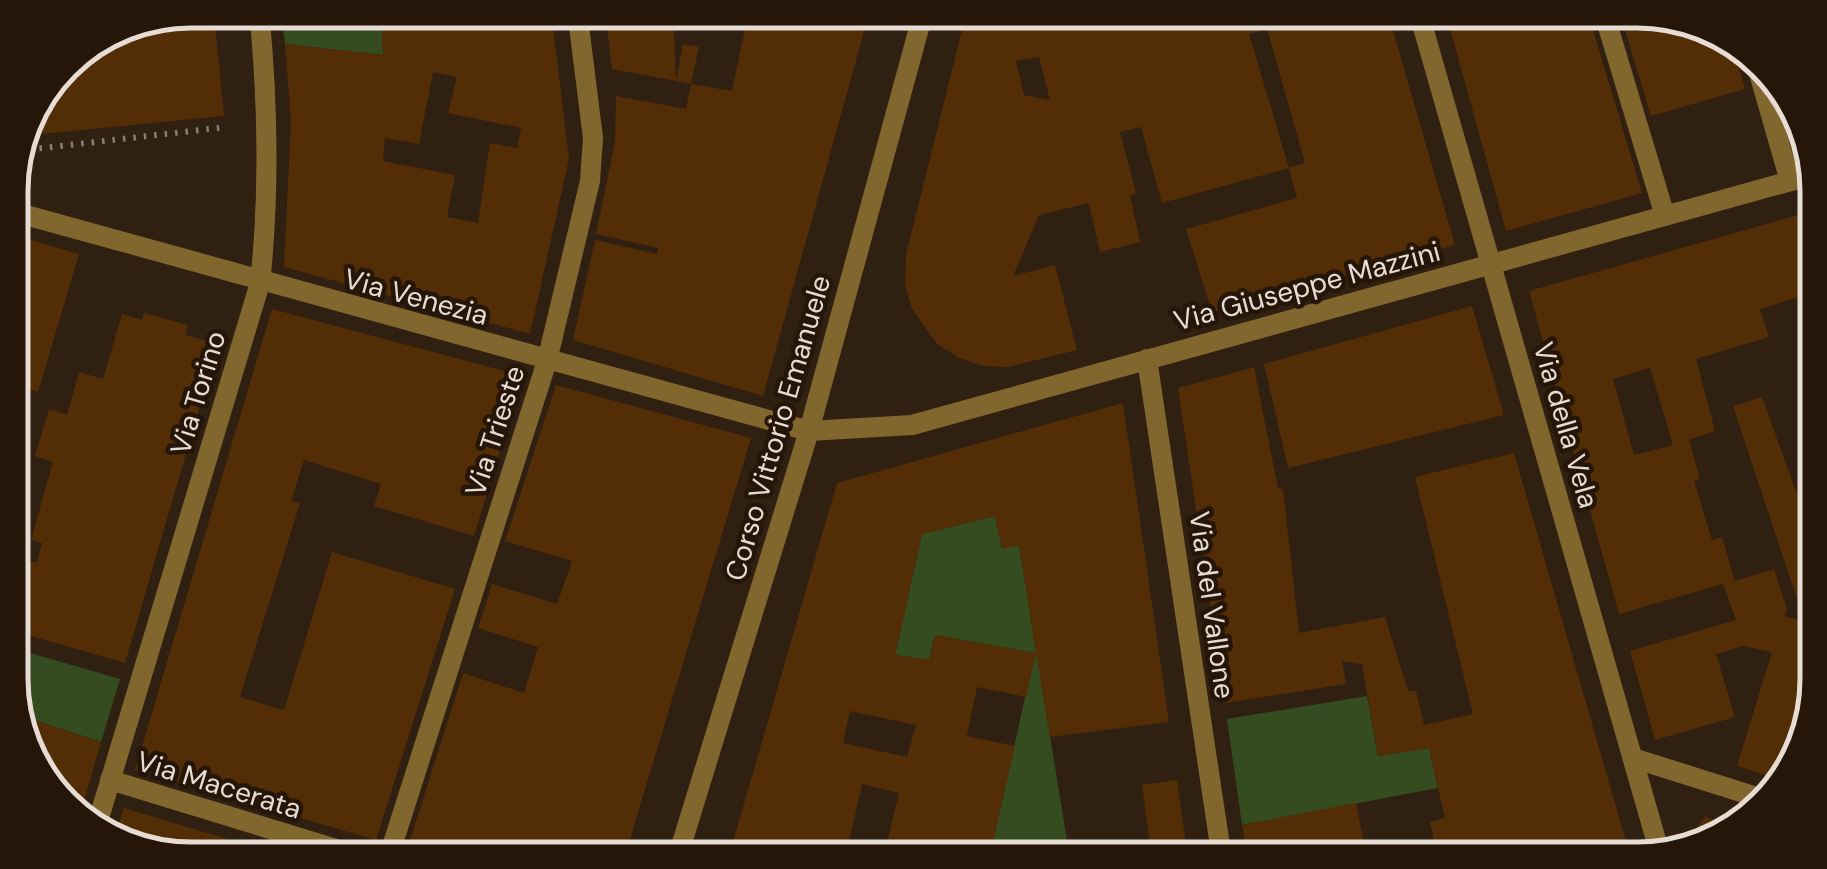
<svg xmlns="http://www.w3.org/2000/svg" width="1827" height="869" viewBox="0 0 1827 869" font-family="'DM Sans',sans-serif">
  <style>
    .green { fill: #344c20 }
    .building { fill: #522d06; fill-rule: evenodd }
    .lines { fill: none; stroke-linecap: round; stroke-linejoin: round }
    .path { stroke: #8b7d72; stroke-width: 6; stroke-dasharray: 2.5 8; stroke-linecap: butt }
    .pedestrian { stroke: #81672d; stroke-width: 20 }
    .minor { stroke: #81672d; stroke-width: 20 }
    .tertiary { stroke: #81672d; stroke-width: 20 }
    .labels { text-anchor: middle; dominant-baseline: central; stroke-width: 9; stroke-linejoin: round; paint-order: stroke }
    .street-label { font-size: 28px; fill: #e7dcd3; stroke: #261609 }
    .rim { fill: none; stroke: #e7dcd3; stroke-width: 5 }
  </style>
  <rect width="100%" height="100%" fill="#302012"/>
  <g class="green">
    <polygon points="281,10 381,10 383,55 285,44"/>
    <polygon points="995,516 1002,548 1019,545 1070,859 989,859 1035,653 935,635 929,660 895,655 922,534"/>
    <polygon points="13,648 120,679 101,742 16,714 12,703"/>
    <polygon points="1367,696 1378,756 1429,748 1438,788 1242,825 1227,719"/>
    <polygon points="227,839 291,859 220,859"/>
  </g>
  <g class="building">
    <path d="M381 10H551L569 159 530 334 284 267 291 120 285 44 383 55ZM433 72 457 77 448 113 521 128 517 148 490 143 478 223 447 217 455 175 383 161 385 138 419 144Z"/>
    <polygon points="605,10 673,10 676,81 612,69"/>
    <polygon points="749,10 870,10 763,396 573,340 595,240 657,254 658,248 596,234 615,142 616,96 686,109 691,84 732,91"/>
    <path d="M967 10H1387L1455 245 1212 312 1186 229 1297 198 1289 168 1305 163 1267 29 1249 34 1289 168 1162 203 1141 127 1120 132 1136 193 1130 195 1140 242 1100 252 1089 203 1039 215 1013 276 1055 265 1077 350 1008 367 984 366 959 358 937 344 912 309 905 285 906 255ZM1039 57 1050 100 1024 95 1016 61Z"/>
    <polygon points="1445,10 1587,10 1642,193 1506,231"/>
    <polygon points="1619,10 1716,28 1731,41 1745,89 1651,116"/>
    <polygon points="214,15 224,116 41,134 38,99 71,55 166,19"/>
    <polygon points="683,44 699,47 691,84 676,81"/>
    <path d="M1816 210V292L1760 309 1769 337 1696 359 1715 431 1689 440 1700 479 1694 481 1712 540 1722 537 1735 581 1774 569 1787 609 1784 616 1817 626V679L1799 758 1780 779 1737 766 1772 652 1743 646 1716 654 1735 717 1655 740 1630 651 1736 620 1723 584 1619 614 1529 291ZM1650 368 1673 445 1634 455 1613 379Z"/>
    <polygon points="11,234 79,254 38,392 11,384"/>
    <polygon points="1472,306 1504,415 1288,468 1264,364"/>
    <polygon points="272,309 523,376 474,536 374,506 381,484 304,460 291,501 300,503 240,697 284,710 332,552 455,589 376,840 135,770"/>
    <polygon points="144,313 188,325 185,335 218,344 125,663 17,632 12,648 11,562 37,562 42,543 31,540 53,462 35,456 49,409 67,415 79,372 103,379 122,314 142,320"/>
    <polygon points="1254,367 1278,488 1283,489 1299,633 1385,617 1408,691 1416,691 1424,725 1473,714 1415,477 1514,453 1631,859 1438,859 1430,822 1445,818 1429,748 1378,756 1362,664 1342,661 1346,684 1225,703 1178,388"/>
    <polygon points="556,385 751,438 624,859 404,859 463,673 524,693 538,647 478,628 492,584 557,604 572,561 505,541"/>
    <polygon points="1762,397 1808,525 1817,522 1817,599 1799,605 1733,406"/>
    <path d="M1123 403 1169 722 1050 737 1036 653 1026 697 977 687 967 736 1015 746 989 859H883L899 793 862 784 845 859H728L837 483ZM995 516 1002 549 1019 545 1036 653 935 635 929 660 895 655 922 534ZM850 711 916 725 907 757 843 743Z"/>
    <polygon points="16,714 101,742 80,815 47,788"/>
    <polygon points="1177,780 1188,859 1152,859 1142,785"/>
    <polygon points="1356,803 1367,859 1248,859 1242,825"/>
    <polygon points="124,808 227,839 220,859 190,859 114,841"/>
    <polygon points="1705,817 1738,827 1685,846 1684,843"/>
  </g>
  <g class="lines">
    <polyline class="path" points="19,145 34,149 227,127"/>
    <polyline class="pedestrian" points="1756,63 1790,181"/>
    <g class="minor">
      <polyline points="1418,10 1660,854"/>
      <polyline points="1603,10 1665,216"/>
      <polyline points="11,211 809,431"/>
      <polyline points="1147,359 1222,859"/>
      <polyline points="1633,758 1763,799"/>
      <polyline points="110,780 369,859"/>
      <path d="M96 828 260 283C270 191 268 102 259 10"/>
      <polyline points="388,859 547,361 590,181 593,138 577,10"/>
    </g>
    <g class="tertiary">
      <polyline points="809,431 912,425 1816,174"/>
      <polyline points="677,859 809,431 924,10"/>
    </g>
  </g>
  <g class="labels">
    <g class="street-label">
      <text transform="translate(1307 286) rotate(-15)">Via Giuseppe Mazzini</text>
      <text transform="translate(416 297) rotate(15)">Via Venezia</text>
      <text transform="translate(198 393) rotate(-73)">Via Torino</text>
      <text transform="translate(1566 425) rotate(74)">Via della Vela</text>
      <text transform="translate(778 428) rotate(-74)">Corso Vittorio Emanuele</text>
      <text transform="translate(495 431) rotate(-72)">Via Trieste</text>
      <text transform="translate(1212 605) rotate(82)">Via del Vallone</text>
      <text transform="translate(219 785) rotate(17)">Via Macerata</text>
    </g>
  </g>
  <path d="M0 0H1827V869H0ZM191 28H1637A163 163 0 0 1 1800 191V679A163 163 0 0 1 1637 842H191A163 163 0 0 1 28 679V191A163 163 0 0 1 191 28Z" fill="#261609" fill-rule="evenodd"/>
  <path class="rim" d="M191 28H1637A163 163 0 0 1 1800 191V679A163 163 0 0 1 1637 842H191A163 163 0 0 1 28 679V191A163 163 0 0 1 191 28Z"/>
</svg>
